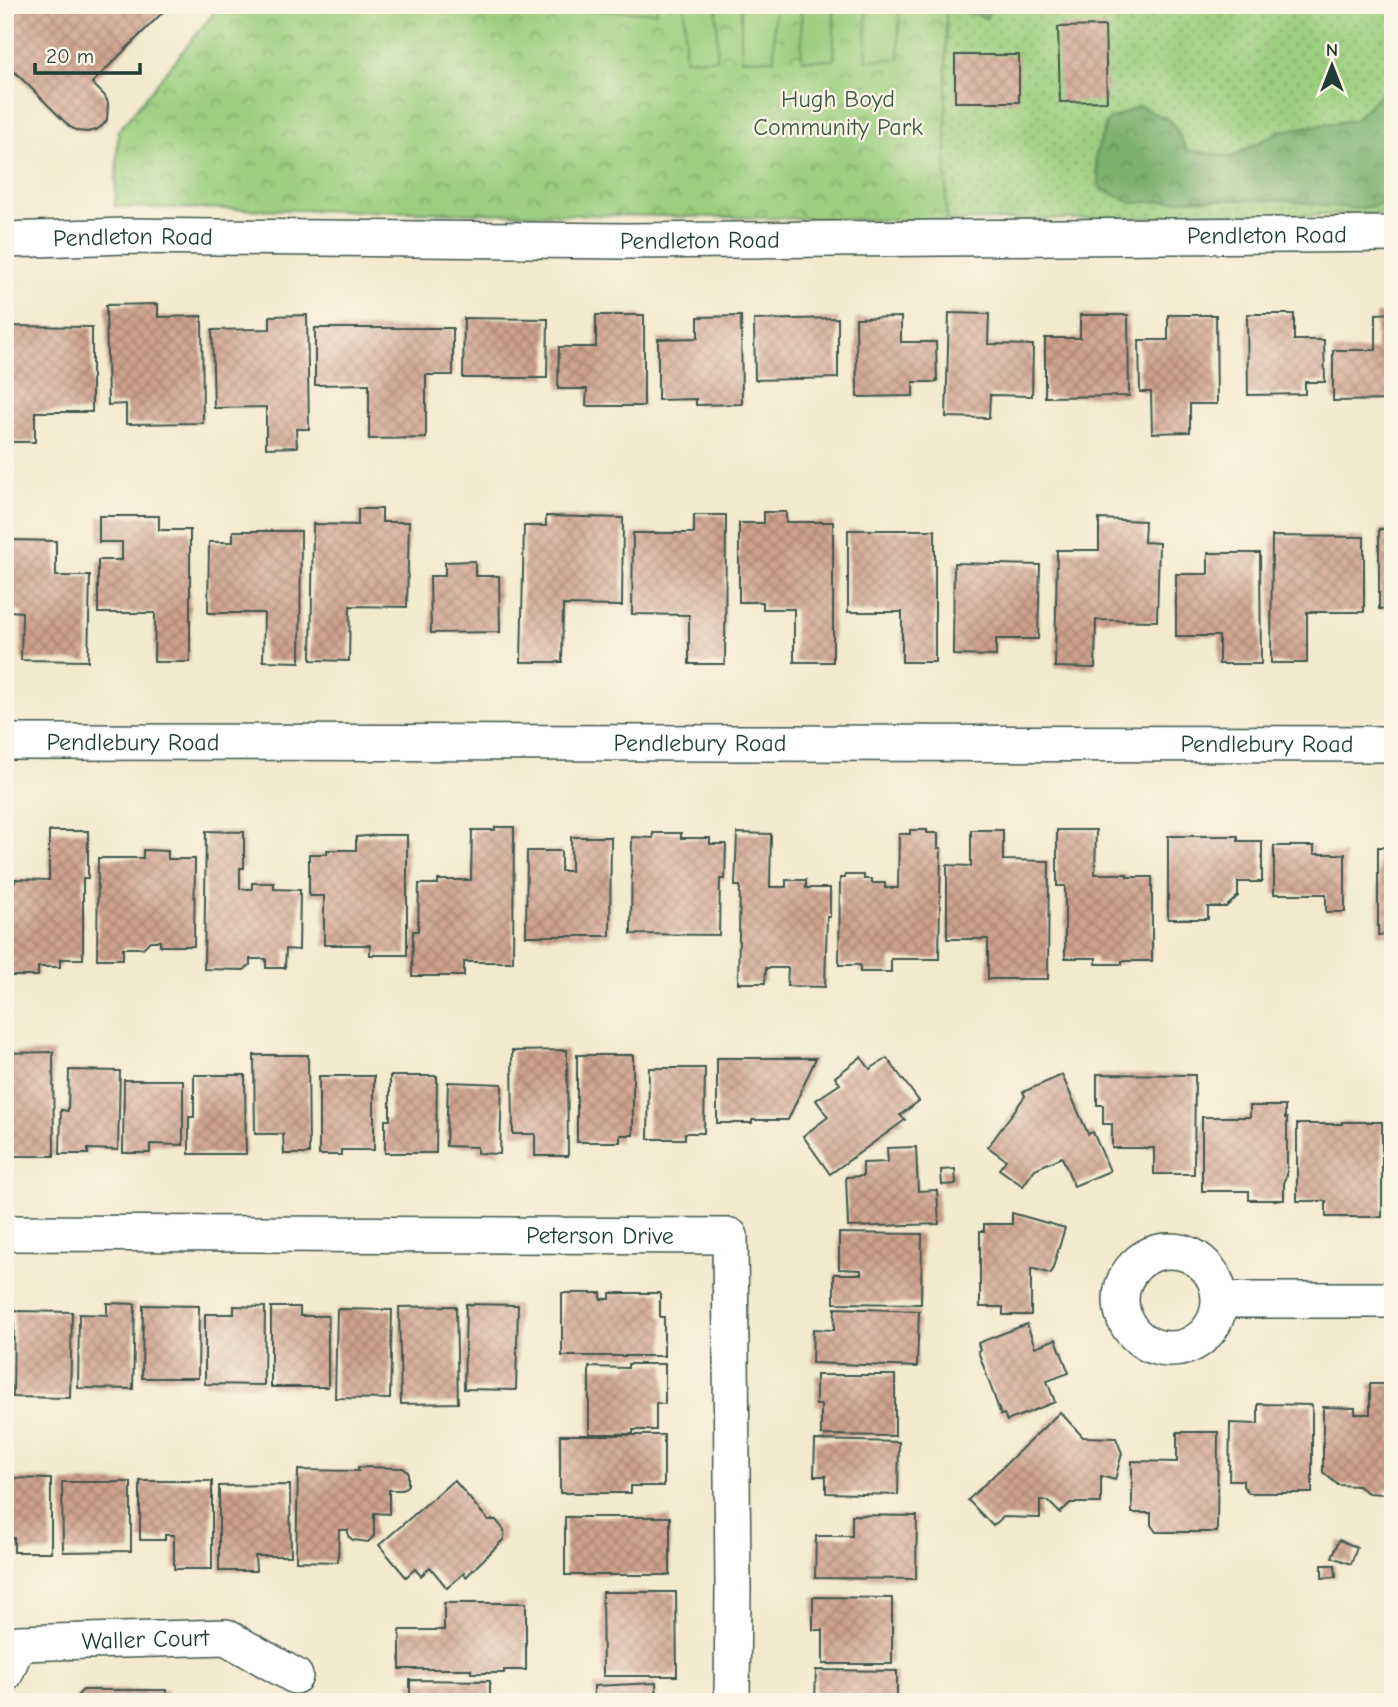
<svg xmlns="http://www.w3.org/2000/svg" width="1398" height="1707" viewBox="0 0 1398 1707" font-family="'Comic Neue',sans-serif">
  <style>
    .grass { fill: url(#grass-dots); stroke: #5d865a; stroke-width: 2 }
    .forest { fill: url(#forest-crowns); stroke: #4e7751; stroke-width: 2 }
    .park { fill: url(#park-crowns); stroke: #5d865a; stroke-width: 2 }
    .pitch { fill: #9bce7f; stroke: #5d865a; stroke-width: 2 }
    .building { fill: url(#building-cross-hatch) }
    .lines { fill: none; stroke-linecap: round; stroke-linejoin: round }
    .street-casing { stroke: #3f574b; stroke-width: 38 }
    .street { stroke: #fff; stroke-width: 35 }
    .labels { text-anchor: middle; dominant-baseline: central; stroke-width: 5; stroke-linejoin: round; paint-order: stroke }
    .park-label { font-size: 24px; fill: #385a43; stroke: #fcf5e5 }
    .street-label { font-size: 24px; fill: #1f3d34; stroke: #fcf5e5 }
  </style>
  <defs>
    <pattern id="grass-dots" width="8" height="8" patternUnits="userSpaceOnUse" patternTransform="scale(1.75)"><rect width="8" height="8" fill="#9bce7f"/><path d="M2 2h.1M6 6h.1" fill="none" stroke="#7ea869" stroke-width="1.8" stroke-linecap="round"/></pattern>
    <pattern id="forest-crowns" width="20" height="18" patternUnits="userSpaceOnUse" patternTransform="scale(1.75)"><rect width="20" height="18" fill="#7cb16e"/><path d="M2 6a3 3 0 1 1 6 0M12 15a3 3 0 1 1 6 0" fill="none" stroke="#65915b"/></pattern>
    <pattern id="park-crowns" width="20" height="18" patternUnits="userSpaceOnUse" patternTransform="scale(1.75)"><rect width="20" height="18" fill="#9bce7f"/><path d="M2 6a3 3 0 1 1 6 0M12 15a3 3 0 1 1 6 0" fill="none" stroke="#7ea869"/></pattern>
    <pattern id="building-cross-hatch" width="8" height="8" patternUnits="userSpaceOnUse" patternTransform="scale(1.75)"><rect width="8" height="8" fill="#cfa18f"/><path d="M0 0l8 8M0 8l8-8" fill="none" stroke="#a78476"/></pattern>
  </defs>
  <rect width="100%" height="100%" fill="#fcf5e5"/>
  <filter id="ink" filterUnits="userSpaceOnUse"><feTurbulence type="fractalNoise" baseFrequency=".0143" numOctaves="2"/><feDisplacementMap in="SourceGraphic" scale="14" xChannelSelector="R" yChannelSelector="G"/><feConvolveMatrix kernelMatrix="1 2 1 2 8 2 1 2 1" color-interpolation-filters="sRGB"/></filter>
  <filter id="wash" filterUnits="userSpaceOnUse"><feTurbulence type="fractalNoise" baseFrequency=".00686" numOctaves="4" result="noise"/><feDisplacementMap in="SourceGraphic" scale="28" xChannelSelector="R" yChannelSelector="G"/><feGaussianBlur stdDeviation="1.57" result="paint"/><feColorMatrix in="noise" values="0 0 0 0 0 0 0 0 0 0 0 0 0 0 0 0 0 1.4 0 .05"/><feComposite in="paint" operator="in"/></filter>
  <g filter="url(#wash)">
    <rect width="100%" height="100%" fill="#f2e9ce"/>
    <polygon class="grass" points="946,5 1393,5 1393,214 946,221"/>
    <g class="forest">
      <polygon points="943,5 989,5 987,18 943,6"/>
      <polygon points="1393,81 1393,202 1358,209 1289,201 1199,199 1132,203 1100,188 1095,157 1107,121 1139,106 1171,121 1187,150 1232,157 1280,131 1354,120"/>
    </g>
    <polygon class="park" points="220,5 946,5 946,221 115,207 118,131"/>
    <g class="pitch">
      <polygon points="436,5 657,5 657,12 436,9"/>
      <rect x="685" y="5" width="32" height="54"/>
      <rect x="741" y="5" width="33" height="54"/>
      <polygon points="801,5 834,5 834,60 802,60"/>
      <polygon points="866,5 899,5 899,59 867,60"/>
    </g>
    <g id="blocks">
      <g class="building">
        <polygon points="5,5 170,5 92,83 105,96 108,103 107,120 102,126 96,130 87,132 78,131 70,127 5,62"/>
        <polygon points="1105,26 1107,101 1060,102 1058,27"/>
        <rect x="955" y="55" width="64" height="47"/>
        <polygon points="158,304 158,317 202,316 203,423 126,424 126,404 108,405 106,305"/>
        <polygon points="949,313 989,314 988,344 1033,345 1032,396 990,395 989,418 946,417"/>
        <polygon points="1393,313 1393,400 1333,401 1333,350 1376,350 1376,314"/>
        <polygon points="1247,314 1294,314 1294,340 1324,340 1325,382 1305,382 1305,394 1248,395"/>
        <polygon points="307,315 309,429 296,429 297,447 266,448 266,407 214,408 212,330 270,329 270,316"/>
        <polygon points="596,315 644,315 644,406 586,406 587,389 558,389 559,347 596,347"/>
        <polygon points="1080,315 1128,315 1129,396 1045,397 1045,338 1080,338"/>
        <polygon points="1168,315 1216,315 1217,404 1190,404 1190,432 1152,433 1151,392 1140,392 1139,340 1168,340"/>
        <polygon points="741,316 742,404 696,405 696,399 658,400 658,339 698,338 698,317"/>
        <polygon points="901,317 901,342 936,342 937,382 913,382 913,396 857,397 856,318"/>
        <polygon points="464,318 548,319 547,378 463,378"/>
        <polygon points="838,318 838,378 755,380 754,320"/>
        <polygon points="5,326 92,327 92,412 35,412 35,442 5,442"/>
        <polygon points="315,328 453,328 453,375 426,375 426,438 369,439 369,384 315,385"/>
        <polygon points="358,509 382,509 382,522 409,522 407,607 350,606 349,661 311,660 313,524 358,525"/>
        <polygon points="764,512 786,512 786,522 833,522 833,662 794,662 794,609 763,609 763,602 739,602 739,523 764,523"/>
        <polygon points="694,515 726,515 725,664 689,664 689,615 632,614 633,533 694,533"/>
        <polygon points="99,516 159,516 159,530 190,530 190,662 154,662 155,613 98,613 98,560 122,560 122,542 99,542"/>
        <polygon points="546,516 623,518 622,606 563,605 562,662 521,662 524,526 546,526"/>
        <polygon points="1099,519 1145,521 1144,542 1159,543 1157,621 1096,620 1095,668 1055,667 1057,550 1099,550"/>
        <rect x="1379" y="529" width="14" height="80"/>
        <polygon points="848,530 935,530 935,662 902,662 902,612 848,612"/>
        <polygon points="233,531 301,531 300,662 263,661 264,613 208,613 209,542 233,542"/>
        <polygon points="1272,536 1364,537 1364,612 1307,612 1307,663 1271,663"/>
        <polygon points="11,540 56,541 56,576 90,576 88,661 21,660 22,612 10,611"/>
        <polygon points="1208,553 1260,553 1261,664 1219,664 1219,636 1176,636 1176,574 1208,574"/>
        <polygon points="475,561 475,576 499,576 500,632 431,633 430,576 445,576 445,562"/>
        <polygon points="954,563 1040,565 1038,639 996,639 996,656 953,655"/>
        <polygon points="495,827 514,827 513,962 464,962 464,976 412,976 413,931 418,931 419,884 438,884 438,880 471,880 472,830 495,830"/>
        <polygon points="910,830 927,830 927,833 938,833 938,848 941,848 939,959 891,959 891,972 860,972 860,965 839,965 840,878 845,878 845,875 864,875 864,879 872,879 872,883 885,883 885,888 898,888 899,834 910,834"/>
        <polygon points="971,830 1003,830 1003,860 1049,861 1048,979 988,979 988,939 947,939 947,865 971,866"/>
        <polygon points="1057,830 1096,830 1095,874 1127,874 1127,877 1152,877 1152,961 1122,961 1122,964 1096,964 1096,958 1065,958 1065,886 1057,886"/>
        <polygon points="49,831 88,831 88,878 83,878 83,959 60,959 60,967 38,967 38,976 5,976 5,882 15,882 15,879 49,880"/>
        <polygon points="206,831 244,832 244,868 240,868 240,889 252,889 252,883 274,883 274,889 300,890 299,950 286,949 285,968 266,968 266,959 250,959 250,965 244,970 204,969"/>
        <polygon points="653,833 681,833 681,838 710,838 710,844 726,844 725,879 720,879 719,935 631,934 632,837 653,838"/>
        <polygon points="737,833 771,834 770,887 786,887 786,880 806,880 806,888 830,888 830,917 827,917 825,987 787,986 788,968 766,968 765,983 738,983 740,886 735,886"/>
        <polygon points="378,835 407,835 407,955 370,955 370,945 324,945 324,896 309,896 309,854 327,854 327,850 356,850 356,837"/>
        <polygon points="1168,836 1238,836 1238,841 1262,841 1262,882 1238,882 1238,896 1226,907 1208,907 1208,919 1168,919"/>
        <polygon points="571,837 611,837 610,936 526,936 527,851 561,851 561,871 571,871"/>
        <polygon points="1274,846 1314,846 1314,854 1345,854 1345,912 1326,912 1326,894 1274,894"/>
        <polygon points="1378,847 1393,847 1393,943 1388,943 1388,935 1378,935"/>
        <polygon points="143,850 168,851 168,859 195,859 194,946 160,946 160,941 150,941 143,948 123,948 123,959 97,959 98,858 143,858"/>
        <polygon points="567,1050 568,1156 535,1156 535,1134 513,1134 512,1051"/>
        <polygon points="53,1052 54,1156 5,1156 5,1053"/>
        <polygon points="254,1055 308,1055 309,1154 284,1154 283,1134 255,1134"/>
        <polygon points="577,1055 633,1055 633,1135 620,1135 620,1142 577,1142"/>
        <polygon points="861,1057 870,1069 887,1058 919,1101 900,1115 905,1120 830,1174 803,1136 828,1117 816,1100 840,1084 835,1077"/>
        <polygon points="717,1058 816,1058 788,1120 752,1120 752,1123 717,1123"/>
        <polygon points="649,1068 705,1068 704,1133 685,1133 685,1139 648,1139"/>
        <polygon points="69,1070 120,1071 118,1150 88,1149 88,1154 60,1154 61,1110 68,1111"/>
        <polygon points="1097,1074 1195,1075 1194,1174 1154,1174 1154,1148 1112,1148 1112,1124 1103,1124 1103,1105 1097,1105"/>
        <polygon points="194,1075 245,1075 246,1154 189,1154 189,1117 194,1117"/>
        <polygon points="1062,1075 1088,1134 1093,1132 1110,1171 1074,1186 1062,1157 1035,1169 1023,1186 999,1169 1006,1160 988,1147 1025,1096 1023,1092"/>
        <polygon points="319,1076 374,1076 374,1150 341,1150 341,1155 319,1155"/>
        <polygon points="390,1076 437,1076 436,1153 385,1153 385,1120 390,1120"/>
        <polygon points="124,1080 183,1080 183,1145 150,1144 150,1153 123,1153"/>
        <polygon points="448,1082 502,1084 500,1154 477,1153 477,1147 446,1146"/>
        <polygon points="1250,1106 1285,1106 1285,1118 1287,1118 1287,1176 1284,1180 1284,1200 1249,1200 1249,1191 1202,1191 1202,1117 1250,1117"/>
        <polygon points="1342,1122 1382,1122 1382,1217 1326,1217 1326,1201 1297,1201 1297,1124 1342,1124"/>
        <polygon points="916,1147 918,1191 937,1190 939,1224 848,1227 846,1177 863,1176 863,1163 888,1162 887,1148"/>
        <rect x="1390" y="1150" width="3" height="63"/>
        <polygon points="955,1169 956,1184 942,1185 941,1170"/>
        <polygon points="1012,1213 1065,1228 1051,1274 1031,1268 1031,1315 1003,1315 1003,1307 980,1307 980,1231 984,1231 984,1224 1012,1224"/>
        <polygon points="839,1233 922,1234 921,1304 834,1303 834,1274 861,1274 861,1270 839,1269"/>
        <polygon points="562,1293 601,1293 601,1299 610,1299 610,1293 660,1293 660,1317 664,1317 664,1356 562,1356"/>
        <polygon points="5,1302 8,1303 8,1340 5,1340"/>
        <polygon points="107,1303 135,1304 133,1389 78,1388 79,1314 107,1315"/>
        <polygon points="466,1304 518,1305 516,1390 464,1389"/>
        <polygon points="143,1305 199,1306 198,1378 142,1378"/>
        <polygon points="234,1306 265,1307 264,1385 205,1384 205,1314 234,1314"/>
        <polygon points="456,1306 458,1403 401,1404 399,1307"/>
        <polygon points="271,1307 300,1307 300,1316 328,1316 328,1387 271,1387"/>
        <polygon points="835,1308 919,1311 917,1367 812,1363 813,1329 834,1330"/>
        <polygon points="337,1309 392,1310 390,1399 335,1398"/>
        <polygon points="14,1311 72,1312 70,1398 13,1397"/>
        <polygon points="1027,1324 1035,1347 1056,1339 1069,1373 1047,1381 1055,1402 1007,1421 1004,1414 1001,1415 978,1351 980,1350 978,1343"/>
        <polygon points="628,1364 665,1364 665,1404 656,1403 656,1430 633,1430 633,1434 589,1434 589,1367 628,1368"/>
        <polygon points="816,1375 895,1375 895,1436 821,1435 821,1405 816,1405"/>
        <polygon points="1370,1384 1393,1384 1393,1476 1392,1486 1383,1494 1368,1493 1358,1486 1338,1485 1323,1472 1323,1407 1355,1408 1355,1414 1370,1414"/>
        <polygon points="1258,1404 1312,1405 1312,1493 1249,1493 1243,1486 1243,1480 1229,1480 1230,1423 1258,1424"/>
        <polygon points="1060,1412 1083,1437 1116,1438 1122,1453 1115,1480 1101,1476 1101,1503 1070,1503 1060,1513 1048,1501 1040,1500 1040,1518 1003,1517 993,1526 968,1500"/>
        <polygon points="1177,1432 1218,1432 1217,1532 1156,1532 1151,1525 1151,1513 1132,1513 1132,1461 1177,1462"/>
        <polygon points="560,1435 664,1435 664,1486 631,1486 631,1493 560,1493"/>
        <polygon points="815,1440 899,1442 898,1495 826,1493 826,1476 814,1476"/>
        <polygon points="358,1467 403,1468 408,1472 408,1485 402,1490 389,1490 389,1514 374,1513 374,1536 368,1542 353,1540 348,1536 348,1530 339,1530 338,1562 296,1561 298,1470 358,1471"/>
        <polygon points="5,1478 51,1479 51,1552 14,1552 14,1538 5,1538"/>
        <polygon points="454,1480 488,1520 496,1520 504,1530 504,1539 466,1577 464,1573 447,1588 430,1567 421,1576 415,1569 406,1577 379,1545"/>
        <polygon points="140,1481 212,1481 212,1569 174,1569 174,1535 165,1535 165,1540 140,1540"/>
        <polygon points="62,1482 131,1482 131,1551 63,1552"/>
        <polygon points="290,1485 291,1556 255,1556 256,1571 219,1571 219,1486"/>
        <polygon points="852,1515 917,1516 916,1579 815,1578 816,1536 852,1536"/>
        <rect x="565" y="1517" width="105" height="58"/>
        <polygon points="1339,1540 1357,1547 1351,1564 1332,1557"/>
        <polygon points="1322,1565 1335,1565 1336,1577 1322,1578"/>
        <polygon points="602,1592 676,1592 677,1676 603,1676"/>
        <polygon points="813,1597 892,1598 892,1664 823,1664 823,1630 813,1630"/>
        <polygon points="444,1603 526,1603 526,1670 504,1670 504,1673 471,1673 471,1669 400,1669 400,1630 444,1630"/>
        <polygon points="816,1670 897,1671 897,1702 815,1702"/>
        <polygon points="410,1680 490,1681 490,1702 410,1702"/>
        <polygon points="656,1683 657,1702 594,1702 594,1686"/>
        <polygon points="83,1690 167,1690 167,1702 76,1702 76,1697"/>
      </g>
    </g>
  </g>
  <g filter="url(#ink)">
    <use href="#blocks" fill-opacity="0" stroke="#3f574b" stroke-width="2"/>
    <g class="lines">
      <g class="street-casing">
        <g id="street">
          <path id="s1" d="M5 240 126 236 625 241 1393 234"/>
          <path id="s2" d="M5 742 1393 744"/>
          <path id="s3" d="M5 1233 730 1236 733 1587 732 1702"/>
          <circle cx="1170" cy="1300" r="49"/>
          <polyline points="1220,1300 1393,1300"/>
          <path id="s4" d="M5 1674 18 1643 226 1637 295 1676"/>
        </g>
      </g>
      <use href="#street" class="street"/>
    </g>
  </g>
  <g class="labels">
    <g class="park-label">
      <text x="838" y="99">Hugh Boyd<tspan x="838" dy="28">Community Park</tspan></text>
    </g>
    <g class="street-label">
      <text stroke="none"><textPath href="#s1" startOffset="1262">Pendleton Road</textPath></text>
      <text stroke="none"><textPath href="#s1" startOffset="128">Pendleton Road</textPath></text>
      <text stroke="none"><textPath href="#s1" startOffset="695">Pendleton Road</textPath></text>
      <text stroke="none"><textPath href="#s2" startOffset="128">Pendlebury Road</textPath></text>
      <text stroke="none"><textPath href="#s2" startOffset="695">Pendlebury Road</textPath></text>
      <text stroke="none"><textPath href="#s2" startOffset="1262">Pendlebury Road</textPath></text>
      <text stroke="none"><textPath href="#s3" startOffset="595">Peterson Drive</textPath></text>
      <text stroke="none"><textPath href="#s4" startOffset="161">Waller Court</textPath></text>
    </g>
  </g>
  <rect width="1398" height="1707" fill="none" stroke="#fcf5e5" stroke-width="28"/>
  <g transform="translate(1332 66)" stroke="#fcf5e5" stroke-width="5" paint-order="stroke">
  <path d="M0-5L12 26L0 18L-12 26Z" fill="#1f3d34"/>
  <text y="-10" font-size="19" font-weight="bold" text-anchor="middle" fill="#1f3d34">N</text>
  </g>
  <path d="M35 63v10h105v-10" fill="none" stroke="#1f3d34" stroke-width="3.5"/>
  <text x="46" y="63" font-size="21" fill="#1f3d34" stroke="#fcf5e5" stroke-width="5" paint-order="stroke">20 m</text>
</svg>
